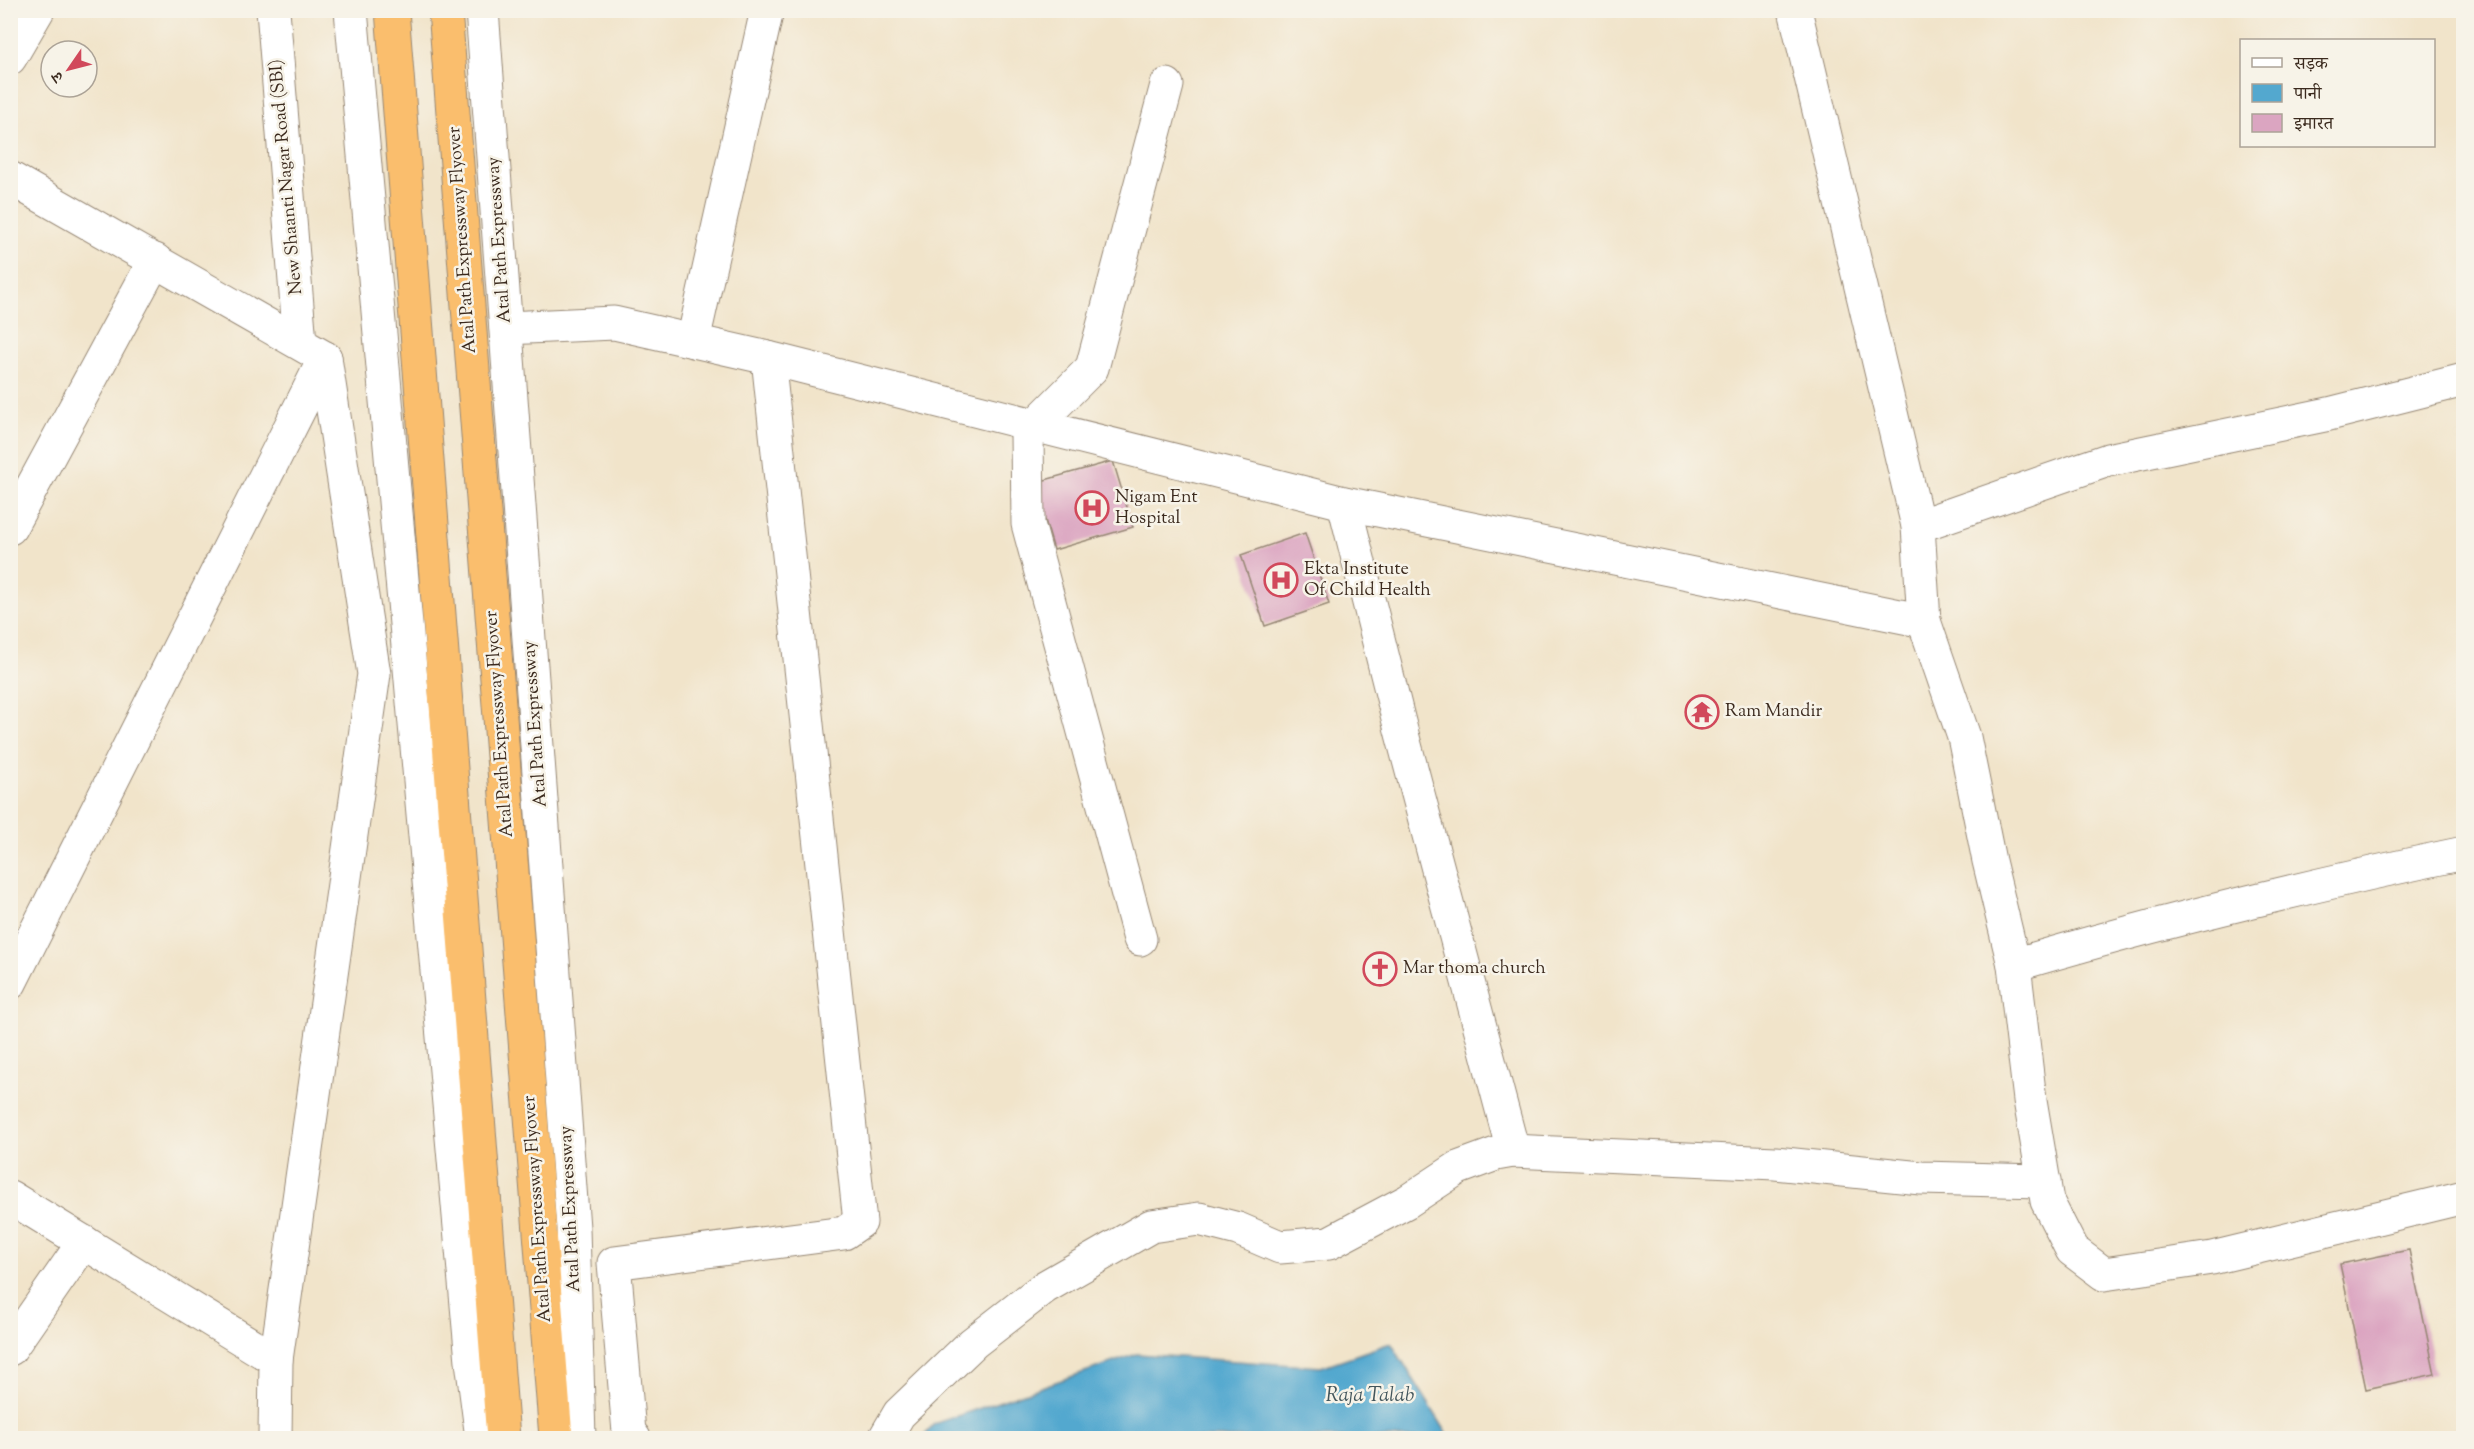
<svg xmlns="http://www.w3.org/2000/svg" width="2474" height="1449" viewBox="0 0 2474 1449" font-family="'Sorts Mill Goudy','Noto Serif Devanagari',serif">
  <style>
    .water { fill: #53a8cf; stroke: #476976; stroke-width: 1.5 }
    .building { fill: #dba5c1 }
    .lines { fill: none; stroke-linecap: round; stroke-linejoin: round }
    .minor-casing { stroke: #968774; stroke-width: 35 }
    .highway-casing { stroke: #968774; stroke-width: 35 }
    .minor { stroke: #fff; stroke-width: 33 }
    .highway { stroke: #fabe6d; stroke-width: 33 }
    .labels { text-anchor: middle; dominant-baseline: central; stroke-width: 5; stroke-linejoin: round; paint-order: stroke }
    .street-label { font-size: 18px; fill: #3b2a1e; stroke: #f7f3e8 }
    .poi-label { font-size: 18px; fill: #3b2a1e; stroke: #f7f3e8; text-anchor: start }
    .water-label { font-size: 20px; font-style: italic; fill: #43565c; stroke: #f7f3e8 }
  </style>
  <rect width="100%" height="100%" fill="#f7f3e8"/>
  <filter id="ink" filterUnits="userSpaceOnUse"><feTurbulence type="fractalNoise" baseFrequency=".0167" numOctaves="2"/><feDisplacementMap in="SourceGraphic" scale="12" xChannelSelector="R" yChannelSelector="G"/><feConvolveMatrix kernelMatrix="1 2 1 2 8 2 1 2 1" color-interpolation-filters="sRGB"/></filter>
  <filter id="wash" filterUnits="userSpaceOnUse"><feTurbulence type="fractalNoise" baseFrequency=".008" numOctaves="4" result="noise"/><feDisplacementMap in="SourceGraphic" scale="24" xChannelSelector="R" yChannelSelector="G"/><feGaussianBlur stdDeviation="1.35" result="paint"/><feColorMatrix in="noise" values="0 0 0 0 0 0 0 0 0 0 0 0 0 0 0 0 0 1.4 0 .05"/><feComposite in="paint" operator="in"/></filter>
  <g filter="url(#wash)">
    <rect width="100%" height="100%" fill="#f1e4ca"/>
    <polygon class="water" points="1391,1343 1450,1438 922,1438 934,1424 1137,1354 1321,1367"/>
    <g id="blocks">
      <g class="building">
        <polygon points="1113,461 1133,527 1054,550 1034,483"/>
        <polygon points="1305,533 1329,604 1265,626 1241,555"/>
        <polygon points="2409,1250 2435,1374 2366,1389 2340,1264"/>
      </g>
    </g>
  </g>
  <g filter="url(#ink)">
    <use href="#blocks" fill-opacity="0" stroke="#968774" stroke-width="1.5"/>
    <g class="lines">
      <g class="minor-casing">
        <g id="minor">
          <polyline points="273,10 300,343"/>
          <polyline points="351,10 472,1361 482,1438"/>
          <polyline points="482,10 573,1228 579,1438"/>
          <polyline points="1795,10 1918,526 1924,621 1964,737 1989,861 2014,965 2030,1100 2047,1201 2072,1250 2104,1274 2212,1258 2464,1197"/>
          <polyline points="10,58 38,10"/>
          <polyline points="10,178 325,358"/>
          <polyline points="506,328 614,323 768,358 1344,503 1924,621"/>
          <polyline points="693,341 767,10"/>
          <polyline points="1344,503 1401,730 1513,1151"/>
          <polyline points="1918,526 2108,460 2329,414 2464,380"/>
          <polyline points="10,528 155,260"/>
          <polyline points="1140,939 1028,524 1027,433 1092,368 1167,85"/>
          <path d="M2014 965C2162 921 2312 885 2464 853"/>
          <polyline points="10,983 325,358"/>
          <polyline points="10,1197 276,1360 275,1438"/>
          <polyline points="10,1349 84,1242"/>
          <polyline points="276,1360 374,674 325,358"/>
          <polyline points="634,1438 629,1432 614,1263 844,1233 860,1222 768,358"/>
          <polyline points="885,1438 899,1414 973,1343 1045,1287 1151,1226 1199,1219 1238,1229 1280,1247 1329,1243 1408,1201 1458,1168 1496,1154 1513,1151 1775,1163 1921,1178 2044,1181"/>
        </g>
      </g>
      <g class="highway-casing">
        <g id="highway">
          <polyline points="392,10 503,1438"/>
          <polyline points="445,10 556,1438"/>
        </g>
      </g>
      <use href="#minor" class="minor"/>
      <use href="#highway" class="highway"/>
    </g>
  </g>
  <defs>
    <g id="hospital-ring" transform="scale(1.725)"><circle r="9.5" fill="#f7f3e8" stroke="#d1495b" stroke-width="1.5"/><path d="M-5-5h3v3.5h4V-5h3V5h-3V1.5h-4V5h-3Z" fill="#d1495b"/></g>
    <g id="temple-ring" transform="scale(1.725)"><circle r="9.5" fill="#f7f3e8" stroke="#d1495b" stroke-width="1.5"/><path d="M0-6L5-2H3V0L6.5 2.5H4V6H1.5V3h-3V6H-4V2.5H-6.5L-3 0V-2H-5Z" fill="#d1495b"/></g>
    <g id="church-ring" transform="scale(1.725)"><circle r="9.5" fill="#f7f3e8" stroke="#d1495b" stroke-width="1.5"/><path d="M-1.2-6h2.4v3.5h3.3v2.4h-3.3V6h-2.4V-.1h-3.3v-2.4h3.3Z" fill="#d1495b"/></g>
  </defs>
  <g fill-rule="evenodd">
    <use href="#hospital-ring" x="1092" y="508"/>
    <use href="#hospital-ring" x="1281" y="580"/>
    <use href="#temple-ring" x="1702" y="712"/>
    <use href="#church-ring" x="1380" y="969"/>
  </g>
  <g class="labels">
    <g class="street-label">
      <text transform="translate(287 177) rotate(-95)">New Shaanti Nagar Road (SBI)</text>
      <text transform="translate(463 240) rotate(-94)">Atal Path Expressway Flyover</text>
      <text transform="translate(500 240) rotate(-94)">Atal Path Expressway</text>
      <text transform="translate(500 724) rotate(-94)">Atal Path Expressway Flyover</text>
      <text transform="translate(536 724) rotate(-94)">Atal Path Expressway</text>
      <text transform="translate(538 1209) rotate(-94)">Atal Path Expressway Flyover</text>
      <text transform="translate(571 1209) rotate(-93)">Atal Path Expressway</text>
    </g>
    <g class="poi-label">
      <text x="1115" y="498">Nigam Ent<tspan x="1115" dy="21">Hospital</tspan></text>
      <text x="1304" y="570">Ekta Institute<tspan x="1304" dy="21">Of Child Health</tspan></text>
      <text x="1725" y="712">Ram Mandir</text>
      <text x="1403" y="969">Mar thoma church</text>
    </g>
    <g class="water-label">
      <text x="1370" y="1396">Raja Talab</text>
    </g>
  </g>
  <rect width="2474" height="1449" fill="none" stroke="#f7f3e8" stroke-width="36"/>
  <rect x="2240" y="39" width="195" height="108" fill="#f7f3e8" stroke="#aca397" stroke-width="1.5"/>
  <rect x="2252" y="58" width="30" height="9" fill="#ffffff" stroke="#aca397" stroke-width="1.5"/>
  <text x="2294" y="69" font-size="18" fill="#3b2a1e">सड़क</text>
  <rect x="2252" y="84" width="30" height="18" fill="#53a8cf" stroke="#aca397" stroke-width="1.5"/>
  <text x="2294" y="99" font-size="18" fill="#3b2a1e">पानी</text>
  <rect x="2252" y="114" width="30" height="18" fill="#dba5c1" stroke="#aca397" stroke-width="1.5"/>
  <text x="2294" y="129" font-size="18" fill="#3b2a1e">इमारत</text>
  <g transform="translate(69 69) rotate(235)"><circle r="28" fill="#f7f3e8" stroke="#aca397" stroke-width="1.5"/>
  <path d="M0-4.5L10 22L0 15L-10 22Z" fill="#d1495b"/>
  <text y="-9" font-size="16" font-weight="bold" text-anchor="middle" fill="#3b2a1e">उ</text>
  </g>
</svg>
